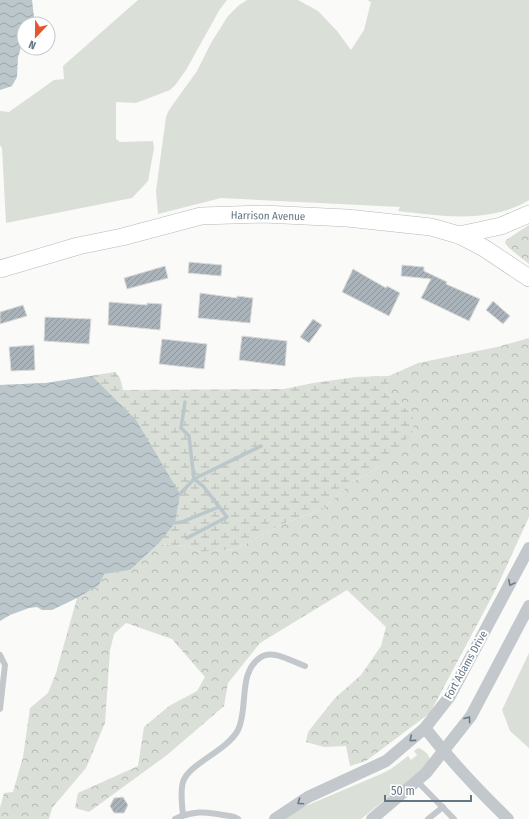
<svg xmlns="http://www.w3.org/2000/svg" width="529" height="819" viewBox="0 0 529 819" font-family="'Fira Sans Condensed',sans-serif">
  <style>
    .green { fill: #dadfd7 }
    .forest { fill: url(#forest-crowns) }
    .wetland { fill: url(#wetland-marsh) }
    .water { fill: url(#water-waves) }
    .pier { fill: #fafaf8 }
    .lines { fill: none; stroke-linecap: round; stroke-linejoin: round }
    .stream { stroke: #bbc7cb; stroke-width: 3.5 }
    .building { fill: url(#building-hatch); stroke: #dcdcda }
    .secondary-casing { stroke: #b3babf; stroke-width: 18 }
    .lane { stroke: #c3c8cc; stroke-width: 6 }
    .street { stroke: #c3c8cc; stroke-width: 12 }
    .secondary { stroke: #fff; stroke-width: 17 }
    .oneway { stroke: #6a7a87 }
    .labels { text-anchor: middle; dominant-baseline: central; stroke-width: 4; stroke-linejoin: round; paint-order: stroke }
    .street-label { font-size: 11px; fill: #657683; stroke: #fff }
  </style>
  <defs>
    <pattern id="forest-crowns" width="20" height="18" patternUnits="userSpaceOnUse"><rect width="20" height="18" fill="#dadfd7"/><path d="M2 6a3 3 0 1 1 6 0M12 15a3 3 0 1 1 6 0" fill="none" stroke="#b4b9b4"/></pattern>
    <pattern id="wetland-marsh" width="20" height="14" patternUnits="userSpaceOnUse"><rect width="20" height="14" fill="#dadfd7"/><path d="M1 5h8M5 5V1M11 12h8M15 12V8" fill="none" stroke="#b4b9b4"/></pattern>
    <pattern id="water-waves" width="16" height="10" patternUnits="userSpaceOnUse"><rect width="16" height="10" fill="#bbc7cb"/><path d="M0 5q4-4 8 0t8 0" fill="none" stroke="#9ca6aa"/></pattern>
    <pattern id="building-hatch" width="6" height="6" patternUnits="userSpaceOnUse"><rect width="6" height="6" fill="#aab3b9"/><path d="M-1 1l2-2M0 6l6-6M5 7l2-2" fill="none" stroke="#8e969c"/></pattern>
  </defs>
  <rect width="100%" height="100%" fill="#fafaf8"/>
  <g class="green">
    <polygon points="138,0 227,0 220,9 186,70 176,84 170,90 136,103 116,102 116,139 120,142 153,141 154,148 148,181 132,198 6,223 2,148 0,145 0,111 9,112 54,80 64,79 63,66"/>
    <path d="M247 0H298L318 11 337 31 351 50 364 30 371 2 367 0H529V200C489 224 442 216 398 211L400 207 221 198 158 214 156 191 166 117 169 110 197 71 211 43 228 16 238 6Z"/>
    <polygon points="529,653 529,748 510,731 502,710"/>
    <path d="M418 748C425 750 431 756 430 763L361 819H285L301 808 381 774 391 769 408 756 411 760 417 755 414 751Z"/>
  </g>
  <g class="forest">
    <polygon points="529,225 529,264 509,248 505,243 506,240"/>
    <polygon points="529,338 529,517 496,589 430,713 366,761 350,766 346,746 324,747 306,742 308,732 335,698 361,675 381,646 386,627 347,590 260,643 228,683 224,706 167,755 89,812 75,808 78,793 138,766 144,727 169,706 197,691 205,677 172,639 126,623 114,634 110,650 105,723 86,768 52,808 49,819 0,819 0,808 4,793 13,792 23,757 30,708 48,693 56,673 77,598 99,585 104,574 130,570 158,544 188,546 200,552 236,549 282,524 323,509 351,483 384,464 412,414 385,391 389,376 418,363 497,347"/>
  </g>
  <polygon class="wetland" points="115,372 120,378 123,390 284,389 313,383 356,377 389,376 385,391 412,414 414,430 384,464 351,483 323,509 282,524 236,549 200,552 188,546 158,544 130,570 104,574 99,585 77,598 0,385 46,383"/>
  <g class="water">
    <polygon points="0,0 32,0 34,17 31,24 24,24 24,38 18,57 17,77 12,86 0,90"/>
    <polygon points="92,376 136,420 180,494 175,523 158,544 130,570 104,574 99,585 77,598 52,610 34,610 0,627 0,385 46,383"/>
  </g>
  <polygon class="pier" points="37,607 42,610 42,612 34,612 12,622 0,629 0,621 10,615 29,608"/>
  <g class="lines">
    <g class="stream">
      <polyline points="185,402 181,428 189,436 194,479 203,486 227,517 187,538"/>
      <polyline points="180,494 194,479 261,446"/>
      <polyline points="175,523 182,522 219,507"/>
    </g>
  </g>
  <g class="building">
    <polygon points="189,262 222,265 221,276 188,273"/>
    <polygon points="402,265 424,267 424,271 447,282 446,284 480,299 469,321 421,298 431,279 401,276"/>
    <polygon points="165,266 168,278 127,289 124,278"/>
    <polygon points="353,269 386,288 387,286 400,293 389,316 342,292"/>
    <polygon points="200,293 237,298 237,296 253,298 250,323 198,318"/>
    <polygon points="493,301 510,316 503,324 486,310"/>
    <polygon points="109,302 147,305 147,303 162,304 160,330 108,325"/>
    <polygon points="23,305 27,316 0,324 0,312"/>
    <polygon points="45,317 91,319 89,344 44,341"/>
    <polygon points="313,319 322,325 309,343 300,337"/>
    <polygon points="242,336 287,341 285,366 239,360"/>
    <polygon points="162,339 207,344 204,369 159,364"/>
    <polygon points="34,345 35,370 11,371 9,347"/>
    <polygon points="123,797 128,805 124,813 114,813 110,806 114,798"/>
  </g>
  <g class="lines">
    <g class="secondary-casing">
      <g id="secondary">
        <polyline points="459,235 501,226 529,214"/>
        <polyline points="0,269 78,246 122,237 201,216 263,214 347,218 431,227 459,235 484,248 529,278"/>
      </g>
    </g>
    <g class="lane">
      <polyline points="0,655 5,665 0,709"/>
      <polyline points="417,781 454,819"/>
      <path d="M183 815C182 805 180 792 183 782 188 764 227 751 238 730 249 708 237 672 261 657 273 649 293 662 305 666"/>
      <path d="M175 819C192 811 205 811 223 815 229 816 234 816 238 819"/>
      <polyline points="428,819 443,807"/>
    </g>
    <g class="street">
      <path d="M425 728C450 760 479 791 508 819"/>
      <polyline points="275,819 308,797 386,761 425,728 450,696 529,548"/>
      <polyline points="372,819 426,773 471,716 529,606"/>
    </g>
    <use href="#secondary" class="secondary"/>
  </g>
  <defs><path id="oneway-chevron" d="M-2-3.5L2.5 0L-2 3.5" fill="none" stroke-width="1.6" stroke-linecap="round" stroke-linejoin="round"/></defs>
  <g class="oneway">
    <use href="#oneway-chevron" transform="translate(511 583) rotate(118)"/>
    <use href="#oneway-chevron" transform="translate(468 719) rotate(-54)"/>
    <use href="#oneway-chevron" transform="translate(412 739) rotate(140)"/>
    <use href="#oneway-chevron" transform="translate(300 802) rotate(146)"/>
  </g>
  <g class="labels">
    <g class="street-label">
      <text transform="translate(268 216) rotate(1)">Harrison Avenue</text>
      <text transform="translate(466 665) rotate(-61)">Fort Adams Drive</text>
    </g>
  </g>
  <g transform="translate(36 36) rotate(202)"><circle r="19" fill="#ffffff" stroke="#c1c8cd"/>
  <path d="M0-3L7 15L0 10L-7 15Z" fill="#e4572e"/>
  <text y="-6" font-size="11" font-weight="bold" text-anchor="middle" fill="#657683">N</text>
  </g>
  <path d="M385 795v6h86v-6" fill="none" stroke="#657683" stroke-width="2"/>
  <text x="391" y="795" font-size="12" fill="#657683" stroke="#ffffff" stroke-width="3" paint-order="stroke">50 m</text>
</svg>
